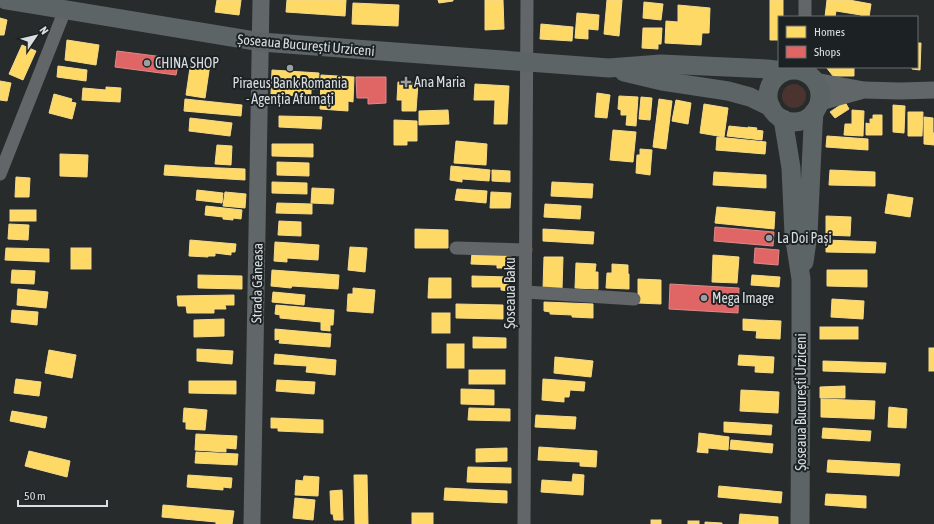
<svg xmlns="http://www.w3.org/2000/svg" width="934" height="524" viewBox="0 0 934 524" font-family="'Asap Condensed',sans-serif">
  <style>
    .green { fill: #4b332f }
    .homes { fill: #ffd966; stroke: #f4da8b }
    .shops { fill: #e06666; stroke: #de8a8b }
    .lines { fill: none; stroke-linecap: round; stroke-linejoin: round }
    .minor { stroke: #626668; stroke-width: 13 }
    .major { stroke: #616769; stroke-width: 17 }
    .highway { stroke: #5d6466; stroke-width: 19 }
    .poi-dot { fill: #9b9fa1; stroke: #1c2224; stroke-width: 1.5 }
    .labels { text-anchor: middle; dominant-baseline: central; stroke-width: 4; stroke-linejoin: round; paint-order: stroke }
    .street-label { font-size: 14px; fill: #dadee0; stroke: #1c2224 }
    .poi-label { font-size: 14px; fill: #dadee0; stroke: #1c2224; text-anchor: start }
  </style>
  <rect width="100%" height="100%" fill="#272b2c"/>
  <circle class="green" cx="794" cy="96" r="12"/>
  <g class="homes">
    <polygon points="217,0 241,0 239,15 215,12"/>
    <polygon points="287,0 346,0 345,16 286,12"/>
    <polygon points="438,0 453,0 453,1 439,3"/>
    <polygon points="485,0 503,0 504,29 485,30"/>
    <polygon points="607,0 622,0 619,36 604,34"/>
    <polygon points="770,0 783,0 783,17 779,17 779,40 770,40"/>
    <polygon points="827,0 849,0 871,4 869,17 860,17 861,15 836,11 835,17 825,17"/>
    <polygon points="644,2 663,4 661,20 643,18"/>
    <polygon points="353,3 399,5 398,26 352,24"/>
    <polygon points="678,5 710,8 709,33 702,33 701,45 665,43 666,21 678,22"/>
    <polygon points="577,13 599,15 598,30 588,29 588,39 575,38"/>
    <polygon points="0,18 7,20 4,35 0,35"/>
    <polygon points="541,24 573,27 572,41 540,39"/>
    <polygon points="643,28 662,28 661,44 658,44 658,49 642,48"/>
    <polygon points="67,40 99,45 96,65 65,60"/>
    <polygon points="917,43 921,43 920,70 912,69 912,67 917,67"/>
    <polygon points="22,45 36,51 23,80 9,74"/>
    <polygon points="191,61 210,64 205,98 186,95"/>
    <polygon points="58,66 87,70 86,81 57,77"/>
    <polygon points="826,67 854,67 854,76 833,76"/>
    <polygon points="272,70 319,73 318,89 311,89 311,97 271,94"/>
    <polygon points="321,75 354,77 353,102 348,101 348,111 320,109"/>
    <polygon points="0,81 11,83 7,101 0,100"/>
    <polygon points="398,82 418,83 416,111 402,111 402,100 397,100"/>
    <polygon points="475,84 509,86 507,124 494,124 495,100 474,100"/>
    <polygon points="106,87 121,88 120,102 82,100 83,88 106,90"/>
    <polygon points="597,93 610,95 607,118 595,117"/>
    <polygon points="54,94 72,99 71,102 76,103 72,119 49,113"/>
    <polygon points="619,96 638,97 636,126 626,125 627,115 621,115 621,110 618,109"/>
    <polygon points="641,97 652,98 650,120 639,119"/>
    <polygon points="185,99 242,105 241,116 184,111"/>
    <polygon points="659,99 672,101 666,149 653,147"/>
    <polygon points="676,100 691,103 688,124 672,121"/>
    <polygon points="845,102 849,109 835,118 830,112"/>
    <polygon points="704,104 728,108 724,137 700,133"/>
    <polygon points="893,105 905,106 904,133 893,132"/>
    <polygon points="448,110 449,124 419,125 419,111"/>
    <polygon points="852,110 864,111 863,136 844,135 845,124 852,124"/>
    <polygon points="908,112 923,112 922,136 908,136"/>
    <polygon points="873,115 882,115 882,135 866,135 866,123 870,124 870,119 873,119"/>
    <polygon points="279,116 322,117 321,129 279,127"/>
    <polygon points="924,117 933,118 933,133 934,133 934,145 924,144"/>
    <polygon points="190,118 232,123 230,136 189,131"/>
    <polygon points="394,120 417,121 417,141 407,141 407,145 394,145"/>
    <polygon points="729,126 748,128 748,127 757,128 756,130 763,131 762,140 727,136"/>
    <polygon points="613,130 636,132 633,162 610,160"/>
    <polygon points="827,136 868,139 868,150 826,147"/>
    <polygon points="717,137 766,142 765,154 716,150"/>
    <polygon points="456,141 487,144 486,165 454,163"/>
    <polygon points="272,144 313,144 313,157 272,156"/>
    <polygon points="217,145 232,146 231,165 215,164"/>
    <polygon points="640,149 652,150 650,175 636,173 637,155 640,155"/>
    <polygon points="60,154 88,155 87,177 60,176"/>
    <polygon points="277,162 309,163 309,176 277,175"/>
    <polygon points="165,165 196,167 195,177 164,175"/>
    <polygon points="451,166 490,170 489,181 462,179 462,182 450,180"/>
    <polygon points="196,167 245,169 245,180 195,177"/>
    <polygon points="492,170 510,171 510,182 492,181"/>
    <polygon points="830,170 875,172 875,186 829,185"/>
    <polygon points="714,172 766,175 766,188 713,185"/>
    <polygon points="16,177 30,178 29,197 15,197"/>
    <polygon points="272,182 307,183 307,194 272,193"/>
    <polygon points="552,182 593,184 592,198 551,196"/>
    <polygon points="312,188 334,189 333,204 311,203"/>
    <polygon points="457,189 487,191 486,203 455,200"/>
    <polygon points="197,190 223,193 222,203 196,200"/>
    <polygon points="225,192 246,194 245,208 223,206"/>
    <polygon points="491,192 511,193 510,208 490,208"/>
    <polygon points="888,194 913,198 910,217 885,213"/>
    <polygon points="277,203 312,204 312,214 276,213"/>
    <polygon points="545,204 581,206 580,219 544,217"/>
    <polygon points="206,206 242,210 241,219 233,218 233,220 223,219 223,217 205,215"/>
    <polygon points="717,207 775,212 774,229 715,223"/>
    <rect x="10" y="210" width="26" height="11"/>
    <polygon points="826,216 851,217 850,236 826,235"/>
    <polygon points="279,221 301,222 301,236 278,235"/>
    <polygon points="9,224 29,225 28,240 8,239"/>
    <polygon points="415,229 448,230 448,248 415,248"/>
    <polygon points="543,229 594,232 593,244 543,241"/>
    <polygon points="190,240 236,244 235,252 231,252 231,255 215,253 215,256 208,256 208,257 189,256"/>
    <polygon points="826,240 876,242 875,253 826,252"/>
    <polygon points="275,242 319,245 318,260 287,258 287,262 274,261"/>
    <polygon points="350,247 367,248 365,272 348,270"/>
    <polygon points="6,248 49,249 49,262 5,260"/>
    <rect x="71" y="248" width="20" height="21"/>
    <polygon points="472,253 511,254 511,268 497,268 497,265 471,264"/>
    <polygon points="713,255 739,257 737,283 712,282"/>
    <polygon points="544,257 563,257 562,289 543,288"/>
    <polygon points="576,263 596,264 595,272 598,272 598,289 575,288"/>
    <polygon points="612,264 628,265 628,274 629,274 629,289 606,288 607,273 612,273"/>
    <polygon points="12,270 35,271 34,284 11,283"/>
    <polygon points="272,270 339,275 338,289 292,286 291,288 271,286"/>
    <polygon points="827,270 867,270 867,287 827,286"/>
    <polygon points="198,275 242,276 242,289 198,288"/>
    <polygon points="752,275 780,277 779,287 751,285"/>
    <polygon points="472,276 509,277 508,291 501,290 501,287 472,287"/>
    <polygon points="429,278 451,278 451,298 428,298"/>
    <polygon points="638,279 661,280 661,304 638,303"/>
    <polygon points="353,288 375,290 373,313 347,311 348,294 353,294"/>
    <polygon points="18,289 48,292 46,308 17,305"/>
    <polygon points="273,292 305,295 304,305 272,302"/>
    <polygon points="234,295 234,305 225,305 226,309 214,309 214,313 187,313 186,306 178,306 177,296"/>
    <polygon points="832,299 864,301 863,319 831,317"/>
    <polygon points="544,302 593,304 593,318 572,317 572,315 550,314 550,312 544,311"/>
    <polygon points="456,304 503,305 503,319 456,318"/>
    <polygon points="276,305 334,310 333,325 330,325 330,331 321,330 321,322 280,318 280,315 275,314"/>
    <polygon points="12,310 38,312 37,325 11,322"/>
    <rect x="432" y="313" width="18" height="20"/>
    <polygon points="224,319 224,336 194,337 194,320"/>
    <polygon points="743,319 758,320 757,331 743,330"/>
    <polygon points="758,320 781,321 780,339 756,338"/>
    <rect x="820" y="327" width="38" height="12"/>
    <polygon points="275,329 331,334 330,347 279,343 280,339 275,340"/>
    <polygon points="473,337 506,338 506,348 473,348"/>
    <rect x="447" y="344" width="17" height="24"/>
    <rect x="929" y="348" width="5" height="23"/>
    <polygon points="197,349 233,351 232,364 197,361"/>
    <polygon points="49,350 76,355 72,378 45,373"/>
    <polygon points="275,354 336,360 335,375 306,372 307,366 274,364"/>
    <polygon points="739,355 756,356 755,366 738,365"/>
    <polygon points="756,356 774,357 773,373 755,372"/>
    <polygon points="555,357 593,361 591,377 554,373"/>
    <polygon points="823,361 886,363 885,373 823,371"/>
    <rect x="469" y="370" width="36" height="14"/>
    <polygon points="16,379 41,382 39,396 14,393"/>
    <polygon points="543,379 585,382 584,391 570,390 569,397 564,397 564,402 542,400"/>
    <polygon points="277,380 315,382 314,394 276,391"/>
    <polygon points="189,381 236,381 236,394 189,393"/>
    <polygon points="845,386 845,398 820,398 820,387"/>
    <polygon points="461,389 494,390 494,405 461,404"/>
    <polygon points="741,390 779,392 778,413 740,411"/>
    <polygon points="821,399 875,401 874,419 821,417"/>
    <polygon points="889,407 907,409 906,428 888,427"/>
    <polygon points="184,408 207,410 205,430 186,429 186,422 183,422"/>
    <polygon points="469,408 510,409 510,421 468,420"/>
    <polygon points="12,411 47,417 45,428 10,421"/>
    <polygon points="536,415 576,417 575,429 535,427"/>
    <polygon points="271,418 323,420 323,433 278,431 278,428 271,428"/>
    <polygon points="724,422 772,425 771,435 724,432"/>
    <polygon points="823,428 871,431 870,441 822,438"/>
    <polygon points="699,433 729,437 728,450 698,447"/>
    <polygon points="196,434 237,436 236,449 226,448 226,452 195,450"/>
    <polygon points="731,440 773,444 772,453 730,449"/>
    <polygon points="539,447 597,451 596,467 580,466 580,462 538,460"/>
    <polygon points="698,447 708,448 708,453 697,452"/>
    <polygon points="507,448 507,461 476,462 476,449"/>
    <polygon points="29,451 70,461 67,477 25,466"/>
    <polygon points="196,452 238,454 237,465 195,463"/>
    <polygon points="828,460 900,464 899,476 827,472"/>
    <polygon points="468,467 511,468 511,483 467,482"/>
    <polygon points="573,474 584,475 583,495 541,492 542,480 572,482"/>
    <polygon points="188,475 232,478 231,488 223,487 223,490 187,487"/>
    <polygon points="354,475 367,475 368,524 355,524"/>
    <polygon points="304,476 319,477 318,496 295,495 296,480 303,481"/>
    <polygon points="719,486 782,492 781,503 718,497"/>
    <polygon points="445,488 507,491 507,503 444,500"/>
    <polygon points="342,490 343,520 334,520 333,514 331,514 330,491"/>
    <polygon points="826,494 866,496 866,508 825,505"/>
    <polygon points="295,498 315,500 313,520 293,518"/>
    <polygon points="163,505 234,511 232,524 216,524 216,522 162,517"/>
    <rect x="412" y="513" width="21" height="11"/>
    <polygon points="740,514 778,517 778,524 739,524"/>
    <rect x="651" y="520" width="10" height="4"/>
    <rect x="688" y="521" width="11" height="3"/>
    <polygon points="705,522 722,523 722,524 705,524"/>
  </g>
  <g class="shops">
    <polygon points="117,51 179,59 176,75 115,67"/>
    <polygon points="356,77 386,77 386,103 368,104 368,98 357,98"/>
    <polygon points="715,227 774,232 773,246 714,241"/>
    <polygon points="755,248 779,250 778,265 754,263"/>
    <polygon points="670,284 739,288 738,313 669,309"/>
  </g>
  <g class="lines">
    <g class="minor">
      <polyline points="805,0 805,17"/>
      <polyline points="810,67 810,75"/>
      <polyline points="0,174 65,10"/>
      <polyline points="456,248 526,250"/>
      <polyline points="526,292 634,299"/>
      <polyline points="524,524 527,0"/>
    </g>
    <g class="major">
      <polyline points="815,81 864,90 900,91 934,90"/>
      <polyline points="820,102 860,91"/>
      <polyline points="252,524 261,0"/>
    </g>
    <g class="highway">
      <polyline points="6,0 261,42 609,68 661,64 767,69 784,71"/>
      <circle cx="794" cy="96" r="26"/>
      <polyline points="624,72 662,81 728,91 750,97 771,107"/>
      <polyline points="783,119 791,168 794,234 801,279 801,351 800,524"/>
      <polyline points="804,262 808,234 813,127 814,112"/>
    </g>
  </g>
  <g class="poi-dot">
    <circle cx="147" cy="63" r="4"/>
    <circle cx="290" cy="68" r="4"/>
    <path d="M404 76h4v4h4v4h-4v4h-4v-4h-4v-4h4z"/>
    <circle cx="769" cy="238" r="4"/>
    <circle cx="704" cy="298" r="4"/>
  </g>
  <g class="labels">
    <g class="street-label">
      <text transform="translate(306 45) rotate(5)">Șoseaua București Urziceni</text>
      <text transform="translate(257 283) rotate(-89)">Strada Găneasa</text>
      <text transform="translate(510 293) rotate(-90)">Șoseaua Baku</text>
      <text transform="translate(801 402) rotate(-90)">Șoseaua București Urziceni</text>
    </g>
    <g class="poi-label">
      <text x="155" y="63">CHINA SHOP</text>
      <text x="414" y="82">Ana Maria</text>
      <text x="290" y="83" text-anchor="middle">Piraeus Bank Romania<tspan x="290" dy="16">- Agenția Afumați</tspan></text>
      <text x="777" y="238">La Doi Pași</text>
      <text x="712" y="298">Mega Image</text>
    </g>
  </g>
  <rect x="778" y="16" width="140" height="52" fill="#1c2224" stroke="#686d6f"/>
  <rect x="786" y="26" width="20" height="12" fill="#ffd966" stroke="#686d6f"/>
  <text x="814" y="36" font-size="12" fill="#dadee0">Homes</text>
  <rect x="786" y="46" width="20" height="12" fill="#e06666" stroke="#686d6f"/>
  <text x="814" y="56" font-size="12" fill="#dadee0">Shops</text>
  <g transform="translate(36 36) rotate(55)" stroke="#1c2224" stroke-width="3" paint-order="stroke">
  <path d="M0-3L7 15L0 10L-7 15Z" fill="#dadee0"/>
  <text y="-6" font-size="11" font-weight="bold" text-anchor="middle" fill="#dadee0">N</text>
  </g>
  <path d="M18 500v6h89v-6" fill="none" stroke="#dadee0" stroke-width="2"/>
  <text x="24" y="500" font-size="12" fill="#dadee0" stroke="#1c2224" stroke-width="3" paint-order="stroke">50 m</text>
</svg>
